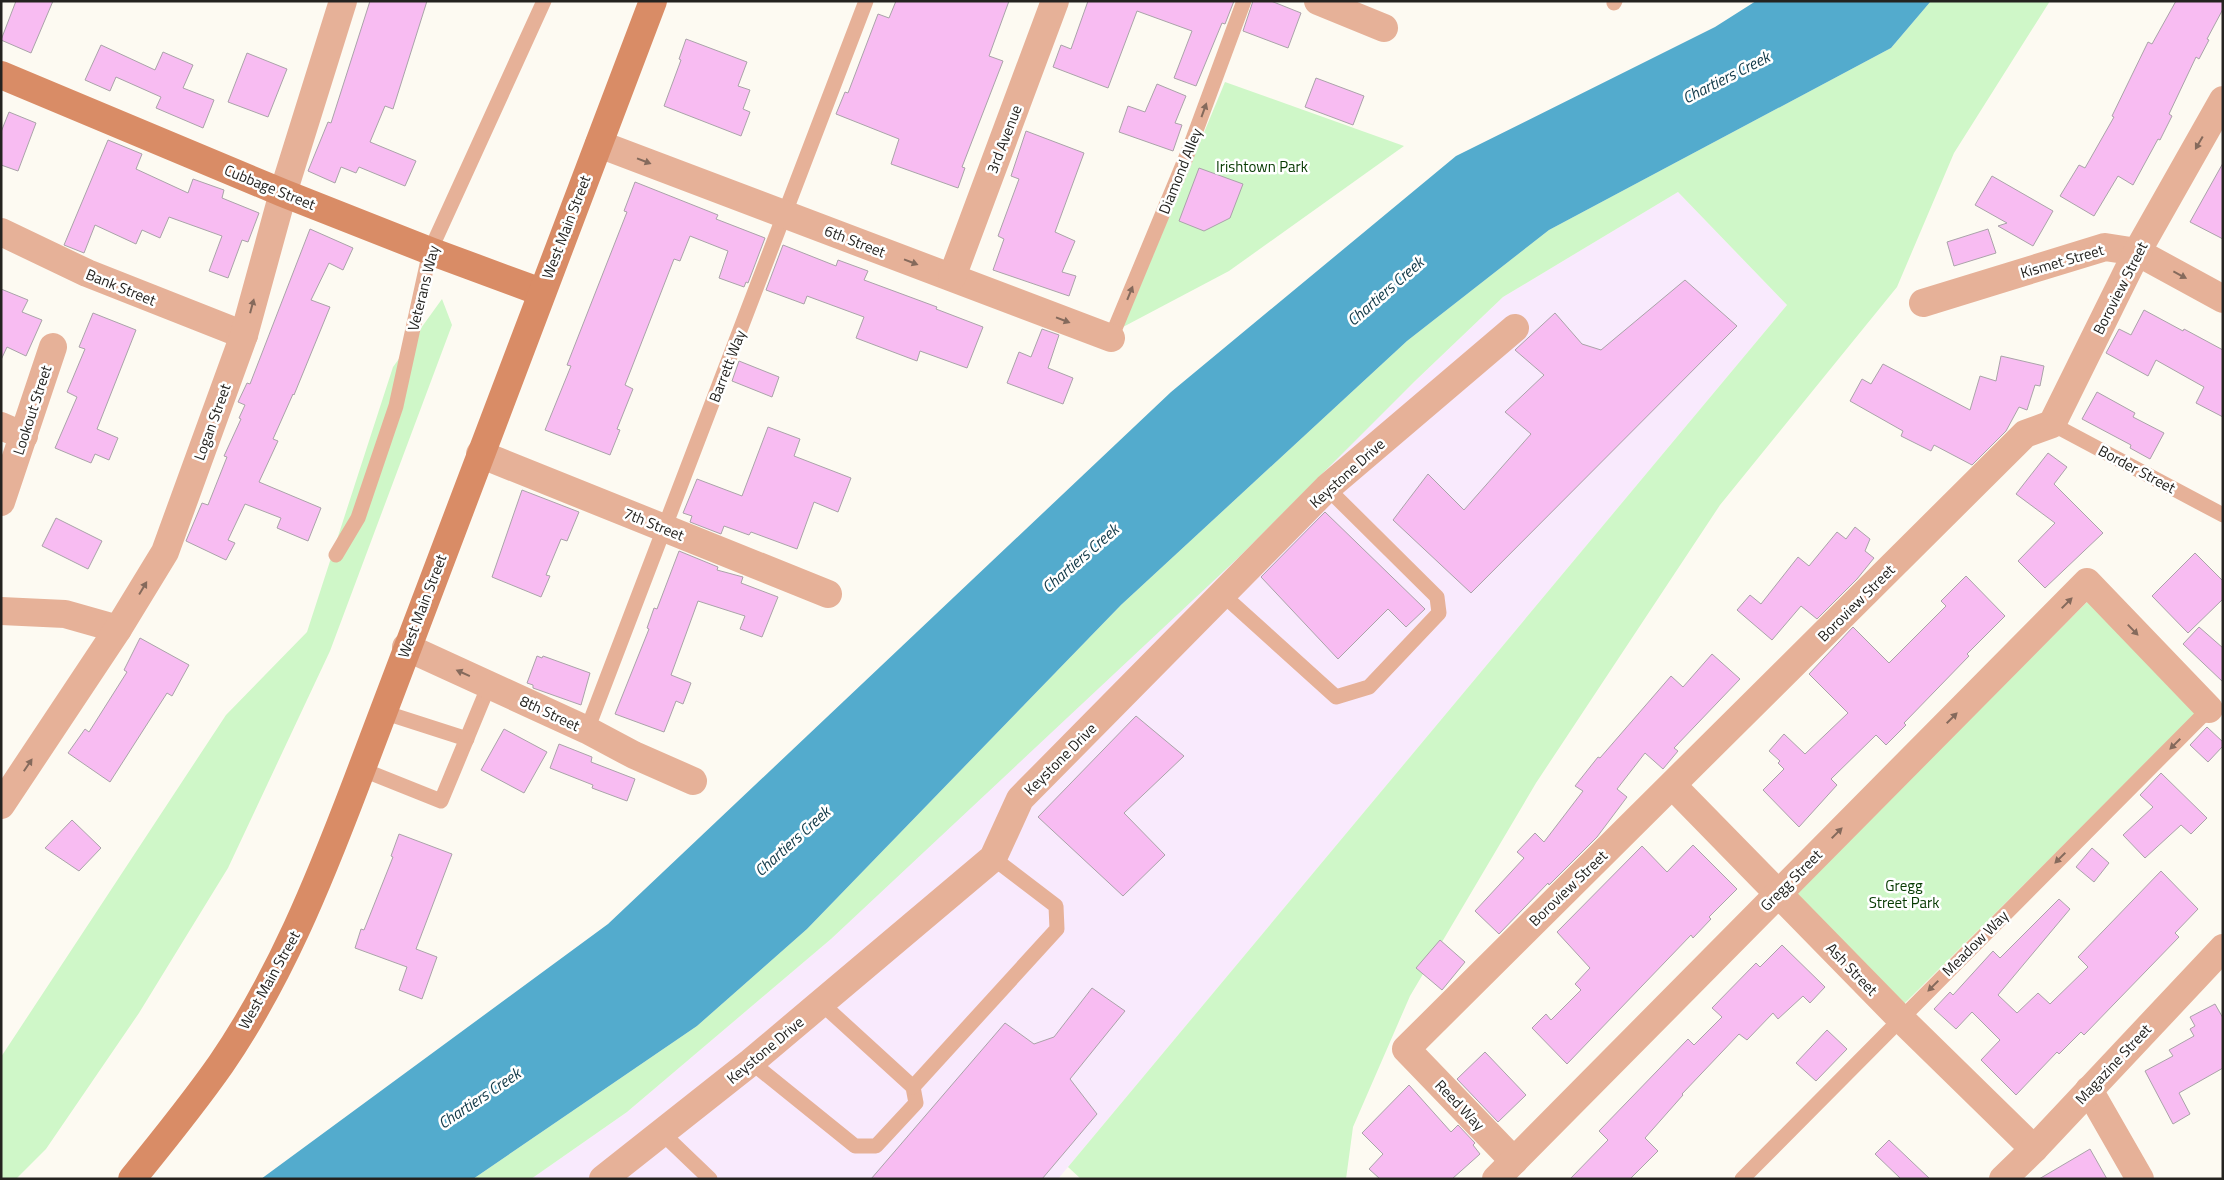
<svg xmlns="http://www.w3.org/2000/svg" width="2224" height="1180" viewBox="0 0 2224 1180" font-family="'Titillium Web',sans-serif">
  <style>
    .industrial { fill: #f9eafd }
    .green { fill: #cff7c8 }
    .water { fill: #53abcd }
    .building { fill: #f8bcf2; stroke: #aaa3a9 }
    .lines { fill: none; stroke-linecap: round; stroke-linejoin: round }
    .lane { stroke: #e6b198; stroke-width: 15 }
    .street { stroke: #e6b198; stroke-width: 28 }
    .secondary { stroke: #d98c66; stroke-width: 28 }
    .oneway { fill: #856a5c }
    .labels { text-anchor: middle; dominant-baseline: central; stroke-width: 5; stroke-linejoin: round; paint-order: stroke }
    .street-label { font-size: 15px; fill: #242320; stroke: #fff }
    .park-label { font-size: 15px; fill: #063900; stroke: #fff }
    .water-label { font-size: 16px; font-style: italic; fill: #103847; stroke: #fff }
  </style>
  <rect width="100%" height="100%" fill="#fdfaf2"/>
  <polygon class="industrial" points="1678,192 1787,305 1058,1179 531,1179 627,1112 831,939 1503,297"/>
  <g class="green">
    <polygon points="1931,1 2050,1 1954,153 1897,287 1720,505 1536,783 1410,996 1353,1127 1346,1179 1081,1179 1068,1167 1787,305 1678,192 1503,297 1415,381 1240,556 831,939 627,1112 531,1179 473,1179 697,1026 807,929 1121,605 1407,341 1549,230 1891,48"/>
    <polygon points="1225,82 1404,146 1229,271 1123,327"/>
    <polygon points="442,299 452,325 330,651 228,868 139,1013 46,1149 16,1179 1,1179 1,1057 226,715 307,632 393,367"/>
    <polygon points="2091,598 2199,710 1903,1005 1793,893"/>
  </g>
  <polygon class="water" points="1756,1 1931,1 1891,48 1549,230 1407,341 1121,605 807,929 697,1026 473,1179 261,1179 608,924 1171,392 1456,156 1715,27"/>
  <g class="building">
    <polygon points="16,1 53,1 31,53 1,40"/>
    <polygon points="370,1 427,1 393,109 385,106 370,142 416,161 405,186 359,167 356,173 341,167 335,183 308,171 328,122 331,123"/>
    <polygon points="896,1 1009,1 989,56 1003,61 962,167 965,168 958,188 891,164 899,139 836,114 845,92 848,93 878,14 889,18"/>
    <polygon points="1088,1 1234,1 1225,24 1222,23 1196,86 1174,78 1192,31 1137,11 1108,88 1053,67 1061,45 1071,49"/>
    <polygon points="1253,1 1271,1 1301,13 1288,48 1243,31"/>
    <polygon points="2176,1 2223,1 2223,9 2207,39 2209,40 2199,59 2196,57 2169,114 2172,116 2160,140 2158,139 2133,185 2118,176 2094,216 2060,196 2079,165 2085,168 2114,117 2112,116 2148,42 2152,44"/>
    <polygon points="686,39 747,62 738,86 750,90 743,109 750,112 741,136 664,106 681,60 679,59"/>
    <polygon points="101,45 155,70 163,52 193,65 183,88 214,100 203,128 156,108 161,97 116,77 110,91 85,80"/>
    <polygon points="247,53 287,69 268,117 228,102"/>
    <polygon points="1316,78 1364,96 1353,125 1305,107"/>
    <polygon points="1157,84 1186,96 1175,123 1182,125 1173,151 1119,132 1128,106 1145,112"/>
    <polygon points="9,112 36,123 18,171 1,165 1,132"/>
    <polygon points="1026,131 1084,153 1055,232 1075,241 1062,272 1076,276 1069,296 993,270 1004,239 998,236 1019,179 1011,176"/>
    <polygon points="108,140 142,154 136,169 188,193 193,179 224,190 222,198 259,213 248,242 242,240 228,278 209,271 222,236 169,217 160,238 142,230 136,244 95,225 84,253 64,245"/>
    <polygon points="2223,163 2223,239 2190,222"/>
    <polygon points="1199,168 1243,184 1230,218 1204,231 1179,221"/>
    <polygon points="1992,176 2053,211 2033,246 1998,226 2007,223 1975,205"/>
    <polygon points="635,182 718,215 716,219 765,238 748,283 746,282 744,287 719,278 728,251 690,236 680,261 674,259 625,385 633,389 617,429 620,430 610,455 545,430 571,366 567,365 627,212 624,211"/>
    <polygon points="310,229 353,248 343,270 329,263 311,300 330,307 294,395 293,394 273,439 278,441 259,482 321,508 308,541 277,528 281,518 245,504 228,540 235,543 226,560 186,541 202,503 208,505 227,457 224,456 241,419 239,418 245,405 238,402 247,383 250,384"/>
    <polygon points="1988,229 1996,253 1954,266 1947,242"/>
    <polygon points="783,245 836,266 838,260 868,271 864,280 937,307 936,309 983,327 967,368 920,351 917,361 856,338 864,317 807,296 804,304 766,290"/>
    <polygon points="1685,280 1737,326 1471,593 1393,520 1428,474 1464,510 1531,434 1505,412 1544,375 1515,350 1555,313 1582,344 1601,350"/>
    <polygon points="1,289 28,300 22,312 42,320 26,356 7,347 1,360"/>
    <polygon points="2144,310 2183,331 2184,329 2223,350 2223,417 2196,403 2204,387 2156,360 2148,376 2106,353 2119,329 2131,335"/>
    <polygon points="93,313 136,330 97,429 118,438 109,460 95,454 91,463 55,448 77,397 67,392 85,349 79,347"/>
    <polygon points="1042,329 1059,335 1048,368 1073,378 1063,404 1007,383 1019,352 1031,357"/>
    <polygon points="2001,356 2044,366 2040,386 2035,385 2027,410 2019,407 2006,431 1972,465 1934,445 1931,451 1901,436 1903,431 1850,401 1862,379 1871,384 1883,364 1970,410 1980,376 1996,381"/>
    <polygon points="739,361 779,377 772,397 732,381"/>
    <polygon points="2097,392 2135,413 2133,417 2164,433 2150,459 2130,448 2131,445 2082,419"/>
    <polygon points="768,427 800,439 794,456 851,478 838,512 814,502 797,549 751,532 749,535 724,526 721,534 690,522 692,516 683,513 697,479 742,496"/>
    <polygon points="2048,453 2067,467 2054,484 2103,533 2045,588 2018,561 2055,523 2016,494"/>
    <polygon points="522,490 579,512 567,541 561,539 546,575 550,576 541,597 492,577"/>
    <polygon points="1325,512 1425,609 1406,627 1388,609 1338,659 1261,577"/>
    <polygon points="56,518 102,541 88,569 42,546"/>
    <polygon points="1855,527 1870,539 1865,551 1874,558 1857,579 1817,619 1801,606 1772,640 1737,610 1750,595 1761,604 1798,557 1809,566 1837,532 1846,539"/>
    <polygon points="679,551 718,567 717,570 743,577 741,583 778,597 762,637 740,629 745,616 698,601 671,675 691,683 683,704 676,701 664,732 615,714 649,629 647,628 654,608 657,609"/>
    <polygon points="2195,553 2223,581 2223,599 2188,633 2152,596"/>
    <polygon points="1966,576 2005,616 1967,654 1969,656 1904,723 1906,725 1886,745 1876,735 1831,779 1837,785 1799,827 1763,790 1784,769 1778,763 1780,761 1769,751 1784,734 1805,754 1848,713 1809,674 1853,627 1889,663 1946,606 1941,601"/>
    <polygon points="2199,627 2223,648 2223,682 2183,644"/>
    <polygon points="140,638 189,665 172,696 167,693 110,782 68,753 85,729 89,732 127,672 124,670"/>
    <polygon points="1712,654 1740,679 1674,748 1678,751 1663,769 1645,753 1617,789 1627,797 1597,837 1549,885 1548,883 1499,934 1475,911 1524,858 1517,852 1535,833 1544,842 1583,791 1575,786 1598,757 1600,758 1671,676 1683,687"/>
    <polygon points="537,656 542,658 543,656 590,673 581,705 533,688 533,685 527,683"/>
    <polygon points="1136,716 1184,756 1124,813 1165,855 1123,896 1038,817"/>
    <polygon points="2207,727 2223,742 2223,746 2208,762 2190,745"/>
    <polygon points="504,729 547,752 524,793 481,770"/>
    <polygon points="559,744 592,757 591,762 635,779 627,801 592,788 593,785 550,768"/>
    <polygon points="2161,773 2207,818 2191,834 2181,825 2145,858 2123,835 2153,807 2140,795"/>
    <polygon points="72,820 101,848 79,871 45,848"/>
    <polygon points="399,834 452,854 416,949 437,957 422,999 399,990 407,967 355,948 361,929 364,930 393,857 391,856"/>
    <polygon points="1693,845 1737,889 1709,917 1711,919 1693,938 1691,935 1567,1064 1532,1028 1546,1014 1551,1020 1581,990 1575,984 1590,968 1557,932 1642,846 1667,872"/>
    <polygon points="2092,848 2109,863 2094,882 2076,867"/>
    <polygon points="2161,871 2198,909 2175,933 2179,937 2084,1035 2081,1032 2059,1054 2057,1052 2016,1095 1981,1060 2000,1040 1972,1012 1956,1029 1934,1009 1950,992 1953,995 1993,951 2000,958 2059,899 2070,909 1998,995 2017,1013 2038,993 2050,1004 2088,967 2078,957"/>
    <polygon points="1440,940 1465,962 1442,990 1416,968"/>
    <polygon points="1782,945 1825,987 1810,1003 1803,996 1778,1019 1773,1013 1747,1040 1739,1034 1682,1094 1683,1095 1645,1138 1658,1151 1630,1179 1570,1179 1608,1140 1599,1131 1688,1039 1694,1045 1722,1017 1712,1008 1756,963 1760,967"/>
    <polygon points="1092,988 1125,1011 1070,1079 1097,1114 1042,1179 871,1179 1005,1023 1034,1044 1054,1037"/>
    <polygon points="2215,1004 2223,1018 2223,1068 2179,1093 2190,1114 2173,1124 2145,1071 2173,1056 2169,1050 2194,1036 2190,1029 2195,1026 2190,1017"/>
    <polygon points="1827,1030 1847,1049 1816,1081 1796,1063"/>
    <polygon points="1485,1052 1526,1095 1498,1122 1457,1079"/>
    <polygon points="1409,1085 1451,1132 1458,1125 1475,1143 1473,1145 1480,1154 1452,1179 1380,1179 1369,1169 1383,1154 1362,1133"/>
    <polygon points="1889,1140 1930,1179 1901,1179 1875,1154"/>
    <polygon points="2090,1149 2107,1179 2039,1179"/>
  </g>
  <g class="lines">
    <g class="lane">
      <polyline points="1614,3 1615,1"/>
      <polyline points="1111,338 1187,155 1244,1"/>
      <polyline points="2052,424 2223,515"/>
      <polyline points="336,555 358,518 396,406 430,251 544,1"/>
      <polyline points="1222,594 1336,697 1369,687 1439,613 1437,597 1327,488"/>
      <polyline points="383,712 467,739"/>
      <polyline points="587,730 866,1"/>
      <polyline points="361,769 441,801 489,685"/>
      <polyline points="751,1062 855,1146 876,1146 916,1103 913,1087 821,1003"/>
      <polyline points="913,1087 1057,929 1056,906 993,858"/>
      <polyline points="662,1133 710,1179"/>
      <polyline points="1742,1179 2209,709"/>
    </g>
    <g class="street">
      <polyline points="1318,1 1384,28"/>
      <polyline points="599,144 1111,338"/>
      <polyline points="1,232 87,273 244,335"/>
      <polyline points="952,277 1055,1"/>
      <polyline points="1923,303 2105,247 2137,252 2223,299"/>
      <polyline points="1,426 24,436"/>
      <polyline points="480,454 828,594"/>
      <polyline points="1,502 53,347"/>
      <polyline points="1,611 65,614 118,629"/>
      <polyline points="406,647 587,730 634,755 693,781"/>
      <polyline points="1673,786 1900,1018 2034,1149"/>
      <polyline points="1,805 118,629 165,552 244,335 283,193 343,1"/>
      <polyline points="2089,1090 2140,1179"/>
      <polyline points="1514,1161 1406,1049 2025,434 2052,424 2137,252 2223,100"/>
      <polyline points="603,1179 751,1062 993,858 1020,799 1327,488 1515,328"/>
      <polyline points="1496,1179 2087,582 2209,709"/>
      <polyline points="2003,1179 2034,1149 2223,948"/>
    </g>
    <g class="secondary">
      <polyline points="1,75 283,193 430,251 541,292"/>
      <path d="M132 1179C163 1141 193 1104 221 1064 280 978 319 881 356 784L653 1"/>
    </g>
  </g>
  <defs><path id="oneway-solid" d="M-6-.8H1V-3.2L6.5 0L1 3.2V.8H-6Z" transform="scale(1.25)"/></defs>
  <g class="oneway">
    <use href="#oneway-solid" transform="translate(1204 110) rotate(-70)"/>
    <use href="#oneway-solid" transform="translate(2199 143) rotate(120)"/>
    <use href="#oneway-solid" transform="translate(644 161) rotate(21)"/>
    <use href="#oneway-solid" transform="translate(911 262) rotate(21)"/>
    <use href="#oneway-solid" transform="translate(2180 275) rotate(28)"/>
    <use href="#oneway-solid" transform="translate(1130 293) rotate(-68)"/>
    <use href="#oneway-solid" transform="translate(252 306) rotate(-75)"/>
    <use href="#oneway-solid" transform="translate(1063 320) rotate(21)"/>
    <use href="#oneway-solid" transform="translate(143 588) rotate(-59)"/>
    <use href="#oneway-solid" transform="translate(2067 603) rotate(-45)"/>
    <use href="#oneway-solid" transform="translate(2133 630) rotate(46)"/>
    <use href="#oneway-solid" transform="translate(463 673) rotate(-156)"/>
    <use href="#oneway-solid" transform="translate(1952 718) rotate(-45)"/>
    <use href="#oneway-solid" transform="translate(2175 744) rotate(135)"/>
    <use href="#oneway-solid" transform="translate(28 765) rotate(-56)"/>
    <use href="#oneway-solid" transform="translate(1837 833) rotate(-45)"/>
    <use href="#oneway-solid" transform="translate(2060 858) rotate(135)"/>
    <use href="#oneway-solid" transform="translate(1933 986) rotate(135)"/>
  </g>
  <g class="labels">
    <g class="street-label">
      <text transform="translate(1004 139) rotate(-69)">3rd Avenue</text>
      <text transform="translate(1180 171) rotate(-68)">Diamond Alley</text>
      <text transform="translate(270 187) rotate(22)">Cubbage Street</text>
      <text transform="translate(566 227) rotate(-69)">West Main Street</text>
      <text transform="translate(855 241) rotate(21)">6th Street</text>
      <text transform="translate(2062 261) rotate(-16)">Kismet Street</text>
      <text transform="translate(121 287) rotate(22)">Bank Street</text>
      <text transform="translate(423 288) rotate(-76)">Veterans Way</text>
      <text transform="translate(2120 288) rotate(-63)">Boroview Street</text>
      <text transform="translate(727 366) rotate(-69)">Barrett Way</text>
      <text transform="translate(32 410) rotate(-72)">Lookout Street</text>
      <text transform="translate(212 422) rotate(-70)">Logan Street</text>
      <text transform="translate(2137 469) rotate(28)">Border Street</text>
      <text transform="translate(1347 473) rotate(-42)">Keystone Drive</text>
      <text transform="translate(654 524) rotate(22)">7th Street</text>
      <text transform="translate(1856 603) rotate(-45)">Boroview Street</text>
      <text transform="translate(422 606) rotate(-69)">West Main Street</text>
      <text transform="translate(550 713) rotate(25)">8th Street</text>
      <text transform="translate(1060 759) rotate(-45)">Keystone Drive</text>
      <text transform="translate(1791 880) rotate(-45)">Gregg Street</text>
      <text transform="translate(1568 888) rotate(-44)">Boroview Street</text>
      <text transform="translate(1975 943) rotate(-45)">Meadow Way</text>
      <text transform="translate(1852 969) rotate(46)">Ash Street</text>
      <text transform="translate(269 980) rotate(-61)">West Main Street</text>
      <text transform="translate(765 1050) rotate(-40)">Keystone Drive</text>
      <text transform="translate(2113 1064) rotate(-47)">Magazine Street</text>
      <text transform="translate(1460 1105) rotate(46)">Reed Way</text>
    </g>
    <g class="park-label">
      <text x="1262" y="166">Irishtown Park</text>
      <text x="1904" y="885">Gregg<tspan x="1904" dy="17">Street Park</tspan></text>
    </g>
    <g class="water-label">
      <text transform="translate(1726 77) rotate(-27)">Chartiers Creek</text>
      <text transform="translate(1385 291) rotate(-41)">Chartiers Creek</text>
      <text transform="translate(1080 558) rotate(-41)">Chartiers Creek</text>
      <text transform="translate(792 841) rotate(-42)">Chartiers Creek</text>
      <text transform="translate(479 1098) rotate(-34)">Chartiers Creek</text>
    </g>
  </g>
  <rect width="2224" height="1180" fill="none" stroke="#242320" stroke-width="5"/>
</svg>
